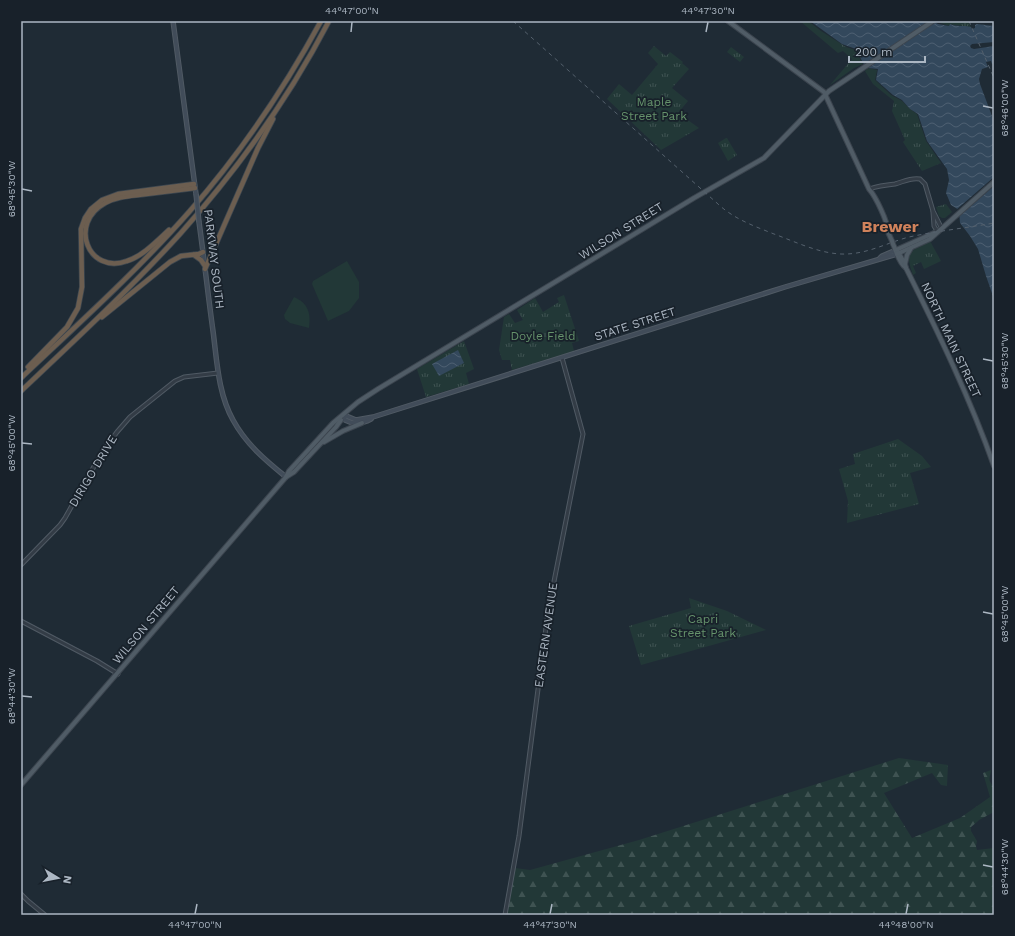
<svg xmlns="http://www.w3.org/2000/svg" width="1015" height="936" viewBox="0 0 1015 936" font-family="'Work Sans',sans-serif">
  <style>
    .grass { fill: #223837 }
    .forest { fill: url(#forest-firs) }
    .park { fill: url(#park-tufts) }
    .water { fill: url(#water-waves) }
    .pier { fill: #1f2b35 }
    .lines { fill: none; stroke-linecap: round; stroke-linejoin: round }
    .tertiary-casing { stroke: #505a64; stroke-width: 5 }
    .secondary-casing { stroke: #505a64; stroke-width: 5.5 }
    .primary-casing { stroke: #3c454f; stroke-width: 6 }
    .motorway-casing { stroke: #3d4750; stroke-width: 6 }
    .tertiary { stroke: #333c46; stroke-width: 3 }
    .secondary { stroke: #414c59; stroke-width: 3.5 }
    .primary { stroke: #505c66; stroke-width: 4 }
    .motorway { stroke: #6c5e50; stroke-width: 4.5 }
    .rail { stroke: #55616d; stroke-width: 1; stroke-dasharray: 4 4; stroke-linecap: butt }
    .secondary-bridge-casing { stroke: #505a64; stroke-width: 5.5; stroke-linecap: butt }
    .primary-bridge-casing { stroke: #3c454f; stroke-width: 6; stroke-linecap: butt }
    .secondary-bridge { stroke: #414c59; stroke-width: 3.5 }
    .primary-bridge { stroke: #505c66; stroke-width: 4 }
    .ticks { fill: none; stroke: #acb7c3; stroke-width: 1.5 }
    .labels { text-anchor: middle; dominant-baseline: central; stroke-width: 3.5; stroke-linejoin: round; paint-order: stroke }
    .park-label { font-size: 12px; fill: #65926b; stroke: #18212a }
    .street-label { font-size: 12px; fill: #acb7c3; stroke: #18212a }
    .district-label { font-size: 16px; font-weight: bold; fill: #d0825b; stroke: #18212a }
    .neatline { fill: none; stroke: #acb7c3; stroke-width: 1.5 }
    .ticks-label { font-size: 10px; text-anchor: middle; fill: #acb7c3 }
  </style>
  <defs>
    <pattern id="forest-firs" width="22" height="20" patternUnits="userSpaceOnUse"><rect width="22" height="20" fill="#223837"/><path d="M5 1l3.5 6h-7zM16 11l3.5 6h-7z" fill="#3f5352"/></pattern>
    <pattern id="park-tufts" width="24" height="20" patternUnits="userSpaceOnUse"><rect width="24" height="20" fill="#223837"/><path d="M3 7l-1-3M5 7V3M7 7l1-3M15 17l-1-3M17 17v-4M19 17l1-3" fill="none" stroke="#3f5352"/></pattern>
    <pattern id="water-waves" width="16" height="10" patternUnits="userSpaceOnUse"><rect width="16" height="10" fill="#33485c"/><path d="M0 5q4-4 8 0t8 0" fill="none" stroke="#4e6072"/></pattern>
  </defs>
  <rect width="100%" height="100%" fill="#1f2b35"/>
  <g class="grass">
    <polygon points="347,261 359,282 359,298 349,311 328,321 312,284 313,281"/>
    <path d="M294 297C308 303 311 313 309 328L290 323 285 319 284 315Z"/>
  </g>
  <path class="forest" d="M899 758 948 765 947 786 941 785 932 773 884 793 912 838 960 818 990 797 983 773 991 770C990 779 987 779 994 787V812L979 820 977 822 971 827V831L977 841 976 846 977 850 994 848V915H507L515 868 530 870 639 840Z"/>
  <g class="park">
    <polygon points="800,21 808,21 821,31 846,47 855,50 863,64 854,68 830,85 852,59 843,51 838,53"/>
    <polygon points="936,21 968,21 971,27 954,25 951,24 949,26"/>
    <polygon points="654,46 666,56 670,52 683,62 682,63 689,69 672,88 688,101 678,113 699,128 661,150 607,99 619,84 632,95 658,64 648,53"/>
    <polygon points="731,47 744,57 740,62 727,52"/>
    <polygon points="868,68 877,70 875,80 891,95 902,101 910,109 917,114 926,141 941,163 922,171 903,142 905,140 892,111 894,101 873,84 865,71"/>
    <polygon points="726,138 727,138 737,155 728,161 718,143"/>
    <polygon points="946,204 952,212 945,218 942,218 939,216 936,207"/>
    <path d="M930 241 941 261 924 269 921 262 913 266 916 273 913 275C904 249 910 253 930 241Z"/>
    <polygon points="564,295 579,341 572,343 574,351 512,370 510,360 502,360 499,350 504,317 509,314 515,323 523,320 517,310 535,298 543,312 559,302 557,298"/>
    <polygon points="464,341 474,369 466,373 469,384 426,397 417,369"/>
    <polygon points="898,439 922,456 931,467 910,473 919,504 847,523 848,501 839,469 855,464 853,454"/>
    <polygon points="689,598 727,611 766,630 641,665 629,626 691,608"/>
  </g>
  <g class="water">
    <path d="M810 21H932L938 24 949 26 950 24C956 27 964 25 971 27L972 29 975 28V25L977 24 994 26V42L972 44 970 46 971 48 974 49 994 46V63L992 64 991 61 986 62 988 67 982 69 979 79 980 84 992 116 994 125V299L986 276 978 249 970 236 960 223 959 210 951 205 946 193 949 180 947 169 927 141 918 114 910 109 902 100 893 95 876 80 878 69 868 68 863 63 856 49 842 44Z"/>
    <polygon points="458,350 464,363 439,376 432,364"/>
  </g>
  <polygon class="pier" points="994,177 994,186 958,217 956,210"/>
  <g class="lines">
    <g class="tertiary-casing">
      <g id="tertiary">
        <path d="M869 189C878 186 885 185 895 184 903 182 911 177 920 179L925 184 933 211 941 227"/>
        <polyline points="933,212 934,226 937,231"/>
        <polyline points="21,565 60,525 65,518 101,454 117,432 130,417 175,381 184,377 218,373"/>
        <polyline points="21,621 97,661 118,674"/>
        <polyline points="21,894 28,901 45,915"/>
        <polyline points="505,915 519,836 548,612 583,434 562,358"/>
      </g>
    </g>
    <g class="secondary-casing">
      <g id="secondary">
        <polyline points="173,21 196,194"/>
        <path d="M199 222C204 258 208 295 213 331 217 361 218 393 233 420 246 444 265 460 286 477"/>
        <polyline points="880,258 882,256 896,250"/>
        <polyline points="344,415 356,420 373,417 785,287 897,254"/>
        <path d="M344 415 345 420C354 425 362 424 371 419"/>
      </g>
    </g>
    <g class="primary-casing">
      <g id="primary">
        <path d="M728 21 824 92 869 189C876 197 888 222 888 232"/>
        <polyline points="887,230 892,241"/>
        <path d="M893 244C897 252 898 262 906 268 938 332 970 398 994 466"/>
        <polyline points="896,250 934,233"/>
        <polyline points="898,252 905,264 906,268"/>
        <polyline points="897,254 930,239 994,182"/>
        <polyline points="905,264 907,255 911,248"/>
        <polyline points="324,442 343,431 362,423"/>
        <polyline points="286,477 294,472 336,427 341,420"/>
        <path d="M21 785C110 683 197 579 286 477L289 471 333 423 358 402 378 389 694 198 764 158 829 91 933 21"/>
      </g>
    </g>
    <g class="motorway-casing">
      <g id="motorway">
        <path d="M169 230C157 241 143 256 127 261 88 275 68 223 105 203 117 196 132 196 146 194 162 192 179 190 195 188"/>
        <polyline points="194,255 201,260 205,266"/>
        <polyline points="205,269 258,148 273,119"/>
        <polyline points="102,317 170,262 181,256 199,254 203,252"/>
        <polyline points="28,367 67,327 78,308 82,287 81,229 85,218 91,209 102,200 118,194 194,184"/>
        <path d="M21 378C78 324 137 271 189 212 240 154 284 89 321 21"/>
        <path d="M21 391C75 340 130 289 180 234 238 169 289 98 329 21"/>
      </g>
    </g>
    <use href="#tertiary" class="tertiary"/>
    <use href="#secondary" class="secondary"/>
    <use href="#primary" class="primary"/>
    <use href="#motorway" class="motorway"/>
    <g class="rail">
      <path d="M513 21 718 204C734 219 754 226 774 234 796 242 818 253 841 254 866 255 886 243 909 237 937 231 966 228 994 223"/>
      <polyline points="969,21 994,78"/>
    </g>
    <g class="secondary-bridge-casing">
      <polyline id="secondary-bridge" points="196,194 199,222"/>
    </g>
    <g class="primary-bridge-casing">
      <polyline id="primary-bridge" points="892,241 893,244"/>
    </g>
    <use href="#secondary-bridge" class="secondary-bridge"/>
    <use href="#primary-bridge" class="primary-bridge"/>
  </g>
  <path class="ticks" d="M351 32 352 22M706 32 708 22M983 106 993 108M22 189 32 191M983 359 993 361M22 443 32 444M983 612 993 614M22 696 32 697M983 865 993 867M195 914 197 904M550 914 552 904M906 914 908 904"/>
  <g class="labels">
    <g class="park-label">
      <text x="654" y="102">Maple<tspan x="654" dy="14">Street Park</tspan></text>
      <text x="543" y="336">Doyle Field</text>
      <text x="703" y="619">Capri<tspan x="703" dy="14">Street Park</tspan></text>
    </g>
    <g class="street-label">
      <text transform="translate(621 231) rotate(-32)">WILSON STREET</text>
      <text transform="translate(214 259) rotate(83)">PARKWAY SOUTH</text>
      <text transform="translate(635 324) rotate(-18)">STATE STREET</text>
      <text transform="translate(951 340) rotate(65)">NORTH MAIN STREET</text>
      <text transform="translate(93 471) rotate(-59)">DIRIGO DRIVE</text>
      <text transform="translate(146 625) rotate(-50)">WILSON STREET</text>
      <text transform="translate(546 635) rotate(-82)">EASTERN AVENUE</text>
    </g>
    <g class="district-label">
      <text x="890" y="226">Brewer</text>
    </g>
  </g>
  <rect width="1015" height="936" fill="none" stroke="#18212a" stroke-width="44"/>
  <g transform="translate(58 878) rotate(100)" stroke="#18212a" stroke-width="3" paint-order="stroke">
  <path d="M0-3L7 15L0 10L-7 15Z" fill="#acb7c3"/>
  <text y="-6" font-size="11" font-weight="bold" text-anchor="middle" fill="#acb7c3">N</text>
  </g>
  <path d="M849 56v6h76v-6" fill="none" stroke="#acb7c3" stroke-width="2"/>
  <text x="855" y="56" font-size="12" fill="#acb7c3" stroke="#18212a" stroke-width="3" paint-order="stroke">200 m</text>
  <rect x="22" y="22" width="971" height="892" class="neatline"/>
  <g class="ticks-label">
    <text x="352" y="14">44°47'00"N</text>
    <text x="708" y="14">44°47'30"N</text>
    <text transform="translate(1004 108) rotate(-90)" y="4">68°46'00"W</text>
    <text transform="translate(11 189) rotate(-90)" y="4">68°45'30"W</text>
    <text transform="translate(1004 361) rotate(-90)" y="4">68°45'30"W</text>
    <text transform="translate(11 443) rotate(-90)" y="4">68°45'00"W</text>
    <text transform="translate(1004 614) rotate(-90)" y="4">68°45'00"W</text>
    <text transform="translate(11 696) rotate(-90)" y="4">68°44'30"W</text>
    <text transform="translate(1004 867) rotate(-90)" y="4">68°44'30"W</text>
    <text x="195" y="928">44°47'00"N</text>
    <text x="550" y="928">44°47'30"N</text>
    <text x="906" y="928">44°48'00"N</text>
  </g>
</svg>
